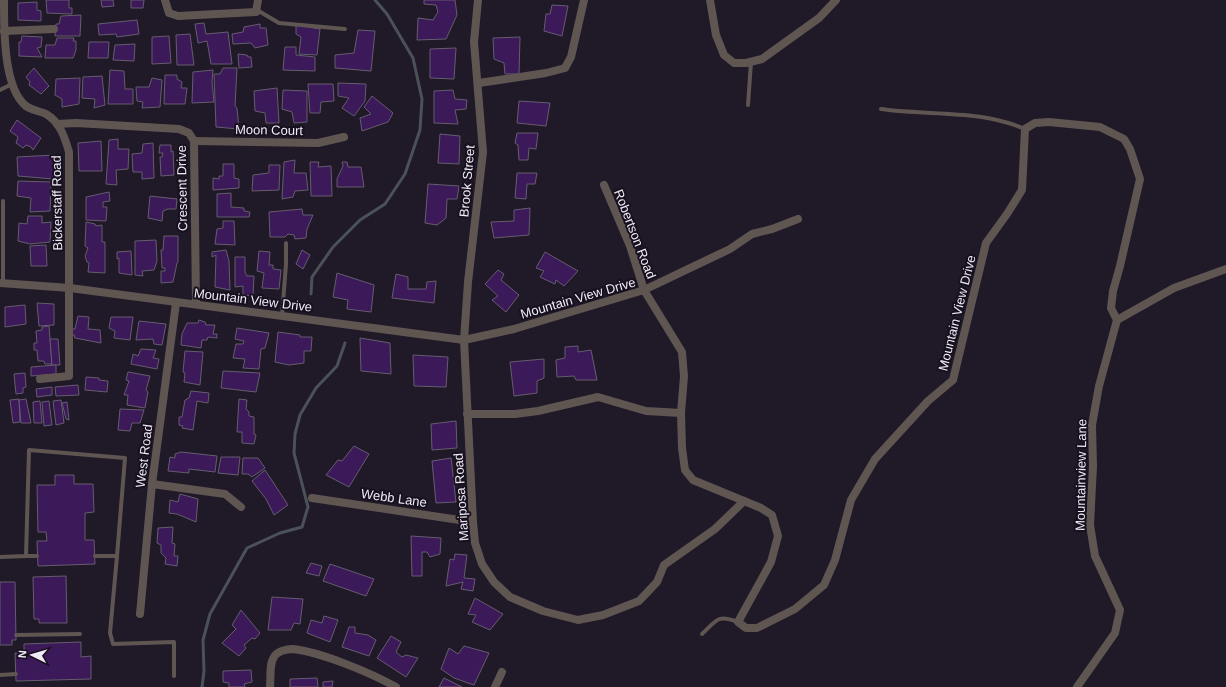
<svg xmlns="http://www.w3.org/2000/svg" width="1226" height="687" viewBox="0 0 1226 687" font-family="Helvetica,sans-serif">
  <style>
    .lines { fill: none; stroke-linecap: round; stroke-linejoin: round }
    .stream { stroke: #4a5257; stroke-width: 3 }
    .building { fill: #3c1959; stroke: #655d6f }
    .lane { stroke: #5f5652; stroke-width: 4 }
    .street { stroke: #5f5652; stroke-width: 8 }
    .labels { text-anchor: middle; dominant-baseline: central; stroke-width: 4; stroke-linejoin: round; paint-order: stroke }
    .street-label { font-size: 13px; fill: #efeaf5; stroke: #17101e }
  </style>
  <rect width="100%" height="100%" fill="#201928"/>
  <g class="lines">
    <g class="stream">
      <polyline points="311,294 312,277 333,247 360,220 385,204 405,174 420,130 422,99 413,58 387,14 375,0"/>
      <polyline points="202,687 204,671 203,640 210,614 247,548 280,533 302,527 308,507 294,453 295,434 300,415 316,388 337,366 345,343"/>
    </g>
  </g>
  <g class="building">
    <polygon points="46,0 69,0 69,8 72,8 72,14 47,13"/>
    <polygon points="101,0 113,0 114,6 102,7"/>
    <polygon points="131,0 144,0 143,8 131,8"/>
    <polygon points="424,0 455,0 457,15 446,39 417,40 418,18 433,20 438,12 436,5 424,4"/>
    <polygon points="37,2 37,10 41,11 41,21 18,20 18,3"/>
    <polygon points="552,5 568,6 562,36 544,31 546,14 550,14"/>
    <polygon points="81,15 80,36 55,36 56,24 59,24 61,16"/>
    <polygon points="137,20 139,34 117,37 116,34 99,35 98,24"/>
    <polygon points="204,23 206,34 228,32 232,64 211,64 207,41 198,43 195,24"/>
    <polygon points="260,24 260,28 266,28 268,45 255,48 251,43 233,44 232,34 243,32 244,27"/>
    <polygon points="296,25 320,29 317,55 299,54 301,37 296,34"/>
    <polygon points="358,30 375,31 371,71 335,68 335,55 354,53"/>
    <polygon points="190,34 194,65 177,65 176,35"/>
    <polygon points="22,36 42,37 41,47 37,48 42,57 19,56 19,42 21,42"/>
    <polygon points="169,36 171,63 152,64 152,37"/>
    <polygon points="520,37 519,74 505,74 504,63 494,59 493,38"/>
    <polygon points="57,38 74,38 73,41 76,41 76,50 73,58 45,58 46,45 55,45"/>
    <polygon points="89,42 109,42 108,58 88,58"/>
    <polygon points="135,44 134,61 113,60 115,45"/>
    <polygon points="285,47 296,47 296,55 315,57 315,71 283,70"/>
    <polygon points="456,48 454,79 430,78 430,49"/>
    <polygon points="238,54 247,55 248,57 251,57 252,67 239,68"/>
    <polygon points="34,68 49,86 41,94 29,85 30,82 26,77"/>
    <polygon points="223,68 237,68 235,106 237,108 239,129 216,127 214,74 220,74"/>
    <polygon points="110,70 124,71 125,89 133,89 133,104 108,104"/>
    <polygon points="213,70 212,82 214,102 192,103 193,72"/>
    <polygon points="165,75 177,75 177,79 182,82 181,88 187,88 185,104 164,104"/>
    <polygon points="102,76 105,105 94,108 95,99 82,98 83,77"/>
    <polygon points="80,78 79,104 62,107 62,99 55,95 56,79"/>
    <polygon points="152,78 162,80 160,107 142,108 143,102 137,101 136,87 149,87"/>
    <polygon points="338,83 366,84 365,101 354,116 342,108 349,98 338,96"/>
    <polygon points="308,84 333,84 334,101 321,102 320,113 310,113"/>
    <polygon points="277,88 279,123 266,123 265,113 255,111 254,91"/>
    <polygon points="283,90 307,91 307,122 294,123 292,112 282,109"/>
    <polygon points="453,90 455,99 467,100 466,109 455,110 458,124 434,123 434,91"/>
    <polygon points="372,96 393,113 388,122 362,131 360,118 371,114 364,107"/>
    <polygon points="519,101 550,103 546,126 517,123"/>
    <polygon points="17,120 41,138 33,150 31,147 26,145 23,148 16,143 18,137 10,131"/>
    <polygon points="517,133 538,133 536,149 529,148 528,160 519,160 518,145 515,143"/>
    <polygon points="440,134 460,136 459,164 438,163"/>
    <polygon points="118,139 118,149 129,149 128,169 116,170 117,185 106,184 109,140"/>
    <polygon points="101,141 102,171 79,171 78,143"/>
    <polygon points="153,143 154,178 142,179 142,172 133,172 132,154 142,153 143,144"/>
    <polygon points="160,145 171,145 171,152 173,151 174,175 161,176 160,157 162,157 163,153 159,153"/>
    <polygon points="55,155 53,179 18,176 17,157"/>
    <polygon points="295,160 294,173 306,173 308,190 295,191 293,197 282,199 284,162"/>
    <polygon points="310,162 319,162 318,167 331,166 332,196 311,196"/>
    <polygon points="342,162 347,162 348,167 361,167 364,187 337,187 337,179 343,166"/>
    <polygon points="223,164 234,164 234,178 239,179 239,188 213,190 213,178 219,179 219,176 223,176"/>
    <polygon points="269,165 280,165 279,190 252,191 253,175 269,173"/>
    <polygon points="517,173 537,173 535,184 527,184 526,199 515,198"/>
    <polygon points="18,181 51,182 50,211 30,212 31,198 17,196"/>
    <polygon points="428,184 459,186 457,199 447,199 446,218 437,225 425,223"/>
    <polygon points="109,192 110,201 103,202 103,207 107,207 106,221 86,220 86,197"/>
    <polygon points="231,193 231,207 244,208 244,211 250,212 249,217 217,217 217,194"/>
    <polygon points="150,196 177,199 176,209 168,209 163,211 162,221 148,218"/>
    <polygon points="530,208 529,235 494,238 491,222 514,221 514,210"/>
    <polygon points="302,209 303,215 313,215 307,229 306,238 295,239 294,235 288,234 285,237 270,237 269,212"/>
    <polygon points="28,216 42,216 42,223 51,222 50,242 30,244 18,241 19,223 27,224"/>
    <polygon points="223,221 234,221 235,245 215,244 217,229 223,228"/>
    <polygon points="86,222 95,224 96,226 102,225 102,242 105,242 105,273 88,272 89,263 87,262 85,256 88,248 85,246"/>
    <polygon points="164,236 178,236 178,262 177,263 173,282 161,283 161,271 165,271 165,268 162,268 161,250 163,250"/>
    <polygon points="156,240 157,261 154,270 142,271 143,276 135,275 135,241"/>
    <polygon points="46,245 47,266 31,266 30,246"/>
    <polygon points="226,250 229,261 230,290 215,287 216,255 212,257 212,252"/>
    <polygon points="302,250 310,255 303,269 296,264"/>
    <polygon points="131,251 132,275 119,273 119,258 117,259 117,252"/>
    <polygon points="259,251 270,252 269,265 273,265 273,269 281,270 279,289 262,288 264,273 257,271"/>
    <polygon points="545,252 578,271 564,286 556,280 555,284 540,277 544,271 536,268"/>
    <polygon points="235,257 245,257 245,272 247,276 254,276 253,296 243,295 243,286 235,287"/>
    <polygon points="498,270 504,274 501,280 519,295 506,312 492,300 498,296 485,284"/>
    <polygon points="337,273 374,285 371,312 347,309 348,300 333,297"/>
    <polygon points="396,274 408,277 408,289 426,289 427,282 436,281 434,303 392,298"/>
    <polygon points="37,303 54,304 54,325 39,326"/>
    <polygon points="25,305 26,324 5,327 5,307"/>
    <polygon points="78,316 89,317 88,329 100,330 101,343 75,338 74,335 72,335 72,329 75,329"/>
    <polygon points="111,317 133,317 130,340 114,338 115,331 109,328"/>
    <polygon points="199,320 205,322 206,325 215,325 213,334 217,334 217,338 208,337 207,340 202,340 201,348 181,345 182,334 187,323 198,323"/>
    <polygon points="139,321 166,324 162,345 154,344 153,339 136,340"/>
    <polygon points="49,326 52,364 45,364 44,361 38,361 37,350 34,350 34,343 37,343 36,331 42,330 42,327"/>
    <polygon points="237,328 269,333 265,348 261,349 259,369 243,368 245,359 233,358 236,344 243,344 244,341 235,339"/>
    <polygon points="278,332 300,335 300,337 312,337 311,351 304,351 304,363 289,365 275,362"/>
    <polygon points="360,338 390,343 391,374 361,371"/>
    <polygon points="50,339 58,339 60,365 52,365"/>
    <polygon points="578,346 578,352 591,350 597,380 576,380 574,376 557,377 556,360 565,358 565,347"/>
    <polygon points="141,349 156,350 153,358 159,359 157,369 131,364 133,354 138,356"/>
    <polygon points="185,351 203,352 200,385 184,382 185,373 183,372"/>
    <polygon points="413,355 448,357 446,387 414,386"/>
    <polygon points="544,359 544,378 537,381 537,393 514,396 510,362"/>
    <polygon points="56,365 56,374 31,376 31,367"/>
    <polygon points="223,371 260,373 256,392 221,388"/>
    <polygon points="128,372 150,376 146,390 148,392 145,408 127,405 128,395 124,395 129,381 126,380"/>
    <polygon points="25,373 26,387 23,388 23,393 16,394 14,374"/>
    <polygon points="86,377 99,378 99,380 108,381 107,392 85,390"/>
    <polygon points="78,385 79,395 56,396 55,387"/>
    <polygon points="52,387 52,395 37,397 36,389"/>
    <polygon points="191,391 209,393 208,403 197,401 193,430 182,428 183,426 179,425 179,417 182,417 185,400 189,398"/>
    <polygon points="19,399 20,422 13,423 10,400"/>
    <polygon points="26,399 31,423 21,423 19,400"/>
    <polygon points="239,399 247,400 246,409 249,412 249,416 254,417 254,434 256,435 254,444 242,443 242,432 237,432"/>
    <polygon points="61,400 64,423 56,425 53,401"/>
    <polygon points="40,401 42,423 34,423 33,402"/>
    <polygon points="49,401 52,425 44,426 42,402"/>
    <polygon points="67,402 69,420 66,419 62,403"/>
    <polygon points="120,409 144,410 140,423 132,423 130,431 118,430"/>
    <polygon points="456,421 457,448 432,450 431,424"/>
    <polygon points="354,446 369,454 349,487 326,475 338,460 342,461"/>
    <polygon points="181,452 217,456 215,472 189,469 189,473 168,471 170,457 175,458 175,454"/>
    <polygon points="221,457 240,457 238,475 218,473"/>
    <polygon points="243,458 258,458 265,468 252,477 248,474 242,474"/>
    <polygon points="451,458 456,502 436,503 432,461"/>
    <polygon points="265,470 288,505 274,515 266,499 252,481"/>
    <polygon points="55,475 74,475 74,484 93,484 94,512 85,513 85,540 94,540 95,564 38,566 37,541 47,541 46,532 38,532 37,485 55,485"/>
    <polygon points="180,494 198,499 196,522 177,514 169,513 170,500 178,502"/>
    <polygon points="173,527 172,543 175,544 174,556 178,556 177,566 165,564 166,558 161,553 161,545 157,543 158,528"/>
    <polygon points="411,536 441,538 440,554 430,557 427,552 422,552 422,576 412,576"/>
    <polygon points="455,554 467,555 464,578 475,579 473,591 461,589 463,582 446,586 450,559 454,560"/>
    <polygon points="311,563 322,566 319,576 306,573"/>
    <polygon points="330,564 374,579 366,596 323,581"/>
    <polygon points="66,576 67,623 39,623 39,619 34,619 33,577"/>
    <polygon points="0,582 15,582 16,640 12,640 12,645 0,645"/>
    <polygon points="272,597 303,599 300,624 294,623 291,630 268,630"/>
    <polygon points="475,598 503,614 490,630 472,622 476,615 468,614"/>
    <polygon points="241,610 260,633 255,639 252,638 244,645 246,648 239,656 222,643 236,629 232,625"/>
    <polygon points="324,616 338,620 330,642 307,633 311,620 322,623"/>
    <polygon points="349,627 355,627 355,633 368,635 376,640 369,656 342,647"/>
    <polygon points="391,636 401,642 396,652 402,657 406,655 418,658 406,677 377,658"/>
    <polygon points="81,642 81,657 91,656 91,679 16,681 15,653 24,653 24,644"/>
    <polygon points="464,646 489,653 474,685 454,678 441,669 449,648 458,654"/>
    <polygon points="251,670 252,682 244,684 245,687 229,687 229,683 223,682 223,671"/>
    <polygon points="317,678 318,687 290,687 290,679"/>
    <polygon points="444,678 462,687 439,687"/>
    <polygon points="333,681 332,687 323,687 323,682"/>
  </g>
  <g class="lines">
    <g class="lane">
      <polyline points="257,10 279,23 345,29"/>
      <polyline points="0,90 12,84"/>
      <polyline points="748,105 751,62"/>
      <path d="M881 109C930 116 978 109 1025 129"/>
      <polyline points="3,201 3,283"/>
      <polyline points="282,316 286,264 286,243"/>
      <polyline points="26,556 37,556"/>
      <polyline points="117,556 110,633 113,644 174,642 174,676"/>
      <polyline points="0,557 26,556 29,450 125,458 117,556 95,556"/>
      <path d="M702 634C717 620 717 614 738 622"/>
      <polyline points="16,635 80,634"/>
      <polyline points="0,675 16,674"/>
    </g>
    <g class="street">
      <path d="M4 0C4 27 3 88 26 106 31 110 40 111 46 114 60 122 65 138 69 152V376L40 379"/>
      <polyline points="165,0 169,13 178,16 256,12 258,0"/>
      <polyline points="478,0 474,42 483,152 468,282 464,340 473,522 475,543 482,564 494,582 510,597 543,611 578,620 603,615 639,601 657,582 664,565 715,529 744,501"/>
      <polyline points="710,0 716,35 724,55 734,63 746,63 762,59 819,18 836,0"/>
      <polyline points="4,31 54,29"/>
      <polyline points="479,83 546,73 565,68 571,57 584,0"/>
      <polyline points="57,124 76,123 179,129 189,133 194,141 196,304"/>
      <polyline points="194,141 318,143 344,137"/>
      <polyline points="604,185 630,246 644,290 682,352 684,376 681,413 682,448 685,470 693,480 761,508 772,515 778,536 771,562 738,622 746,628 757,628 795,609 824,585 835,560 851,500 875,459 928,401 953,380 986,243 1007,214 1022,190 1025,129 1035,123 1049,122 1100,127 1124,139 1130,149 1140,179 1120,266 1113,291 1111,308 1117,320"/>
      <polyline points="0,283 70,288 464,340 514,329 644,290 730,249 752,234 772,229 798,219"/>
      <polyline points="1117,320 1174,288 1226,269"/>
      <polyline points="467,414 515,414 538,411 598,397 646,411 681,413"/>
      <polyline points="152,484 225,494 241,507"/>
      <polyline points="312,498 473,522"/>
      <polyline points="140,614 152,484 176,303"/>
      <path d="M270 687C271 678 269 664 274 657 277 651 287 649 293 649 321 652 371 673 396 687"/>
      <polyline points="495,687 502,672"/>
      <polyline points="1077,687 1115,633 1120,610 1095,556 1090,525 1093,466 1092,425 1099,386 1117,320"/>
    </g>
  </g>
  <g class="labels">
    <g class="street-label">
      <text transform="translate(269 130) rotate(1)">Moon Court</text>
      <text transform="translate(467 181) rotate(-85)">Brook Street</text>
      <text transform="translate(182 188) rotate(-91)">Crescent Drive</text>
      <text transform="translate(57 203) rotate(-91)">Bickerstaff Road</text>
      <text transform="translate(635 234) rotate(69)">Robertson Road</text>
      <text transform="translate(578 298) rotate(-16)">Mountain View Drive</text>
      <text transform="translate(253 300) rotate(7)">Mountain View Drive</text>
      <text transform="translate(957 313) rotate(-76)">Mountain View Drive</text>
      <text transform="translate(144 456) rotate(-83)">West Road</text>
      <text transform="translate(1081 475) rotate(-89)">Mountainview Lane</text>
      <text transform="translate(461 497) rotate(-94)">Mariposa Road</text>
      <text transform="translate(394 498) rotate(8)">Webb Lane</text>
    </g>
  </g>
  <g transform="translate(32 655) rotate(275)" stroke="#17101e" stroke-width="3" paint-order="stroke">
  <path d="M0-3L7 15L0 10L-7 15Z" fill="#efeaf5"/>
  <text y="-6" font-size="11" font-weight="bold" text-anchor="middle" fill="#efeaf5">N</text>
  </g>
</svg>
